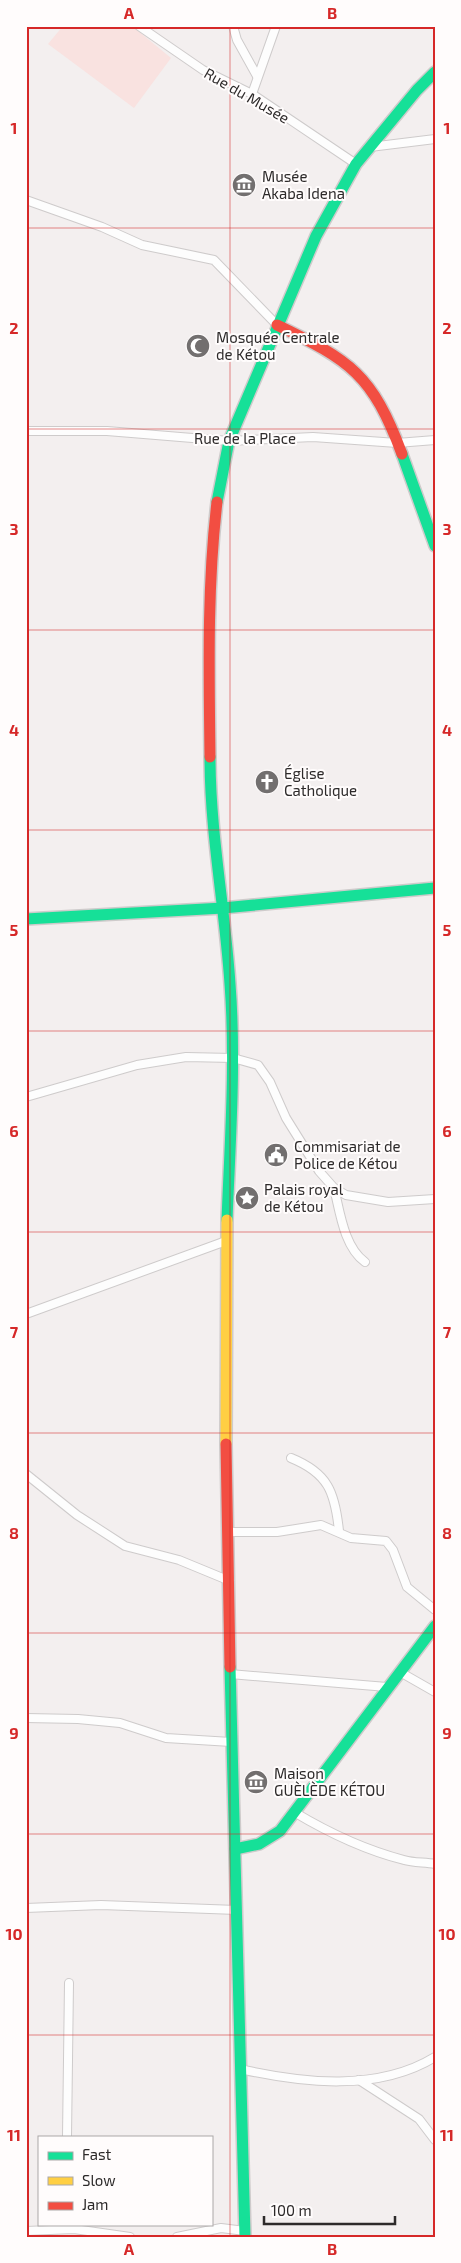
<svg xmlns="http://www.w3.org/2000/svg" width="461" height="2263" viewBox="0 0 461 2263" font-family="'Exo 2',sans-serif">
  <style>
    .green { fill: #f9e2e0 }
    .lines { fill: none; stroke-linecap: round; stroke-linejoin: round }
    .street-casing { stroke: #cecbcb; stroke-width: 10 }
    .fast-casing { stroke: #cecbcb; stroke-width: 14 }
    .slow-casing { stroke: #cecbcb; stroke-width: 14 }
    .jam-casing { stroke: #cecbcb; stroke-width: 14 }
    .street { stroke: #fdfdfd; stroke-width: 8 }
    .fast { stroke: #16e098; stroke-width: 11 }
    .slow { stroke: #ffcf43; stroke-width: 11 }
    .jam { stroke: #f24e42; stroke-width: 11 }
    .grid { fill: none; stroke: #d62828; stroke-width: 1; stroke-opacity: 0.55 }
    .labels { text-anchor: middle; dominant-baseline: central; stroke-width: 4; stroke-linejoin: round; paint-order: stroke }
    .street-label { font-size: 15px; fill: #2d2a2a; stroke: #fffcfc }
    .poi-label { font-size: 15px; fill: #2d2a2a; stroke: #fffcfc; text-anchor: start }
    .neatline { fill: none; stroke: #d62828; stroke-width: 2 }
    .grid-label { font-size: 16px; text-anchor: middle; font-weight: bold; fill: #d62828 }
  </style>
  <rect width="100%" height="100%" fill="#f3efef"/>
  <polygon class="green" points="63,26 132,26 171,58 134,108 48,44"/>
  <g class="lines">
    <g class="street-casing">
      <g id="street">
        <polyline points="139,26 203,70 252,94 356,164"/>
        <polyline points="233,26 237,40 257,76"/>
        <polyline points="252,94 276,26"/>
        <polyline points="370,147 435,139"/>
        <polyline points="26,200 102,227 142,245 214,260 277,325"/>
        <polyline points="26,431 107,431 229,441 313,437 397,443 435,440"/>
        <polyline points="26,1097 137,1065 186,1057 233,1058 258,1065 270,1082 286,1118 319,1171 334,1188 346,1195 388,1202 435,1199"/>
        <path d="M334 1188C340 1212 344 1247 365 1262"/>
        <polyline points="26,1314 226,1241"/>
        <path d="M291 1458C328 1473 335 1492 339 1531"/>
        <polyline points="26,1474 77,1515 125,1546 179,1560 230,1581"/>
        <polyline points="229,1532 277,1532 321,1525 351,1538 386,1541 393,1550 407,1587 435,1610"/>
        <polyline points="400,1672 435,1692"/>
        <polyline points="230,1674 387,1687"/>
        <polyline points="26,1718 78,1719 120,1723 166,1738 231,1742"/>
        <path d="M294 1812C329 1833 365 1850 404 1860 414 1863 425 1862 435 1864"/>
        <polyline points="26,1908 101,1905 237,1910"/>
        <path d="M240 2069C302 2083 378 2092 435 2057"/>
        <polyline points="359,2080 419,2119 435,2140"/>
        <polyline points="67,2137 69,1983"/>
        <polyline points="26,2231 74,2229 130,2237"/>
        <polyline points="177,2237 221,2228 245,2231"/>
      </g>
    </g>
    <g class="fast-casing">
      <g id="fast">
        <polyline points="402,454 435,546"/>
        <polyline points="217,502 229,441 316,236 356,164 417,90 435,72"/>
        <path d="M210 757C210 833 225 908 230 984 236 1063 230 1142 227 1220"/>
        <polyline points="26,919 223,908 435,888"/>
        <polyline points="230,1667 245,2237"/>
        <polyline points="235,1849 259,1844 280,1831 435,1626"/>
      </g>
    </g>
    <g class="slow-casing">
      <polyline id="slow" points="226,1444 227,1220"/>
    </g>
    <g class="jam-casing">
      <g id="jam">
        <path d="M277 325C351 361 372 374 402 454"/>
        <path d="M210 757C209 672 207 587 217 502"/>
        <polyline points="226,1444 230,1667"/>
      </g>
    </g>
    <use href="#street" class="street"/>
    <use href="#fast" class="fast"/>
    <use href="#slow" class="slow"/>
    <use href="#jam" class="jam"/>
  </g>
  <path class="grid" d="M230 26V2237M26 228H435M26 429H435M26 630H435M26 830H435M26 1031H435M26 1232H435M26 1433H435M26 1633H435M26 1834H435M26 2035H435"/>
  <defs>
    <g id="museum-disc" transform="scale(1.25)"><circle r="9.5" fill="#726f6f" stroke="#fffcfc"/><path d="M0-6L6-3V-2H-6V-3ZM-5-1h2V3h-2ZM-1-1h2V3h-2ZM3-1h2V3H3ZM-6 4H6V6H-6Z" fill="#fff"/></g>
    <g id="mosque-disc" transform="scale(1.25)"><circle r="9.5" fill="#726f6f" stroke="#fffcfc"/><path d="M3.5-4.9A6 6 0 1 0 3.5 4.9A5 5 0 1 1 3.5-4.9Z" fill="#fff"/></g>
    <g id="church-disc" transform="scale(1.25)"><circle r="9.5" fill="#726f6f" stroke="#fffcfc"/><path d="M-1.2-6h2.4v3.5h3.3v2.4h-3.3V6h-2.4V-.1h-3.3v-2.4h3.3Z" fill="#fff"/></g>
    <g id="civic-disc" transform="scale(1.25)"><circle r="9.5" fill="#726f6f" stroke="#fffcfc"/><path d="M-.6-6.5H3V-4.5H.6V-3L4-1V1h2V6H-6V1h2V-1L-.6-3ZM-1.2 2.5V6h2.4V2.5Z" fill="#fff"/></g>
    <g id="sight-disc" transform="scale(1.25)"><circle r="9.5" fill="#726f6f" stroke="#fffcfc"/><path d="M0-6L1.8-2.2L6-1.7L2.9 1.2L3.7 5.4L0 3.3L-3.7 5.4L-2.9 1.2L-6-1.7L-1.8-2.2Z" fill="#fff"/></g>
  </defs>
  <g fill-rule="evenodd">
    <use href="#museum-disc" x="244" y="185"/>
    <use href="#mosque-disc" x="198" y="346"/>
    <use href="#church-disc" x="267" y="782"/>
    <use href="#civic-disc" x="276" y="1155"/>
    <use href="#sight-disc" x="247" y="1198"/>
    <use href="#museum-disc" x="256" y="1782"/>
  </g>
  <g class="labels">
    <g class="street-label">
      <text transform="translate(247 95) rotate(30)">Rue du Musée</text>
      <text x="245" y="438">Rue de la Place</text>
    </g>
    <g class="poi-label">
      <text x="262" y="176">Musée<tspan x="262" dy="17">Akaba Idena</tspan></text>
      <text x="216" y="337">Mosquée Centrale<tspan x="216" dy="17">de Kétou</tspan></text>
      <text x="284" y="773">Église<tspan x="284" dy="17">Catholique</tspan></text>
      <text x="294" y="1146">Commisariat de<tspan x="294" dy="17">Police de Kétou</tspan></text>
      <text x="264" y="1189">Palais royal<tspan x="264" dy="17">de Kétou</tspan></text>
      <text x="274" y="1773">Maison<tspan x="274" dy="17">GUÈLÈDE KÉTOU</tspan></text>
    </g>
  </g>
  <rect width="461" height="2263" fill="none" stroke="#fffcfc" stroke-width="55"/>
  <rect x="38" y="2136" width="175" height="90" fill="#fffcfc" stroke="#aba8a8"/>
  <rect x="48" y="2152" width="25" height="8" fill="#16e098" stroke="#aba8a8"/>
  <text x="82" y="2160" font-size="15" fill="#2d2a2a">Fast</text>
  <rect x="48" y="2177" width="25" height="8" fill="#ffcf43" stroke="#aba8a8"/>
  <text x="82" y="2186" font-size="15" fill="#2d2a2a">Slow</text>
  <rect x="48" y="2202" width="25" height="8" fill="#f24e42" stroke="#aba8a8"/>
  <text x="82" y="2210" font-size="15" fill="#2d2a2a">Jam</text>
  <path d="M264 2216v8h131v-8" fill="none" stroke="#2d2a2a" stroke-width="2.5"/>
  <text x="271" y="2216" font-size="15" fill="#2d2a2a" stroke="#fffcfc" stroke-width="4" paint-order="stroke">100 m</text>
  <rect x="28" y="28" width="406" height="2208" class="neatline"/>
  <g class="grid-label">
    <text x="129" y="19">A</text>
    <text x="332" y="19">B</text>
    <text x="14" y="134">1</text>
    <text x="447" y="134">1</text>
    <text x="14" y="334">2</text>
    <text x="447" y="334">2</text>
    <text x="14" y="535">3</text>
    <text x="447" y="535">3</text>
    <text x="14" y="736">4</text>
    <text x="447" y="736">4</text>
    <text x="14" y="936">5</text>
    <text x="447" y="936">5</text>
    <text x="14" y="1137">6</text>
    <text x="447" y="1137">6</text>
    <text x="14" y="1338">7</text>
    <text x="447" y="1338">7</text>
    <text x="14" y="1539">8</text>
    <text x="447" y="1539">8</text>
    <text x="14" y="1739">9</text>
    <text x="447" y="1739">9</text>
    <text x="14" y="1940">10</text>
    <text x="447" y="1940">10</text>
    <text x="14" y="2141">11</text>
    <text x="447" y="2141">11</text>
    <text x="129" y="2255">A</text>
    <text x="332" y="2255">B</text>
  </g>
</svg>
